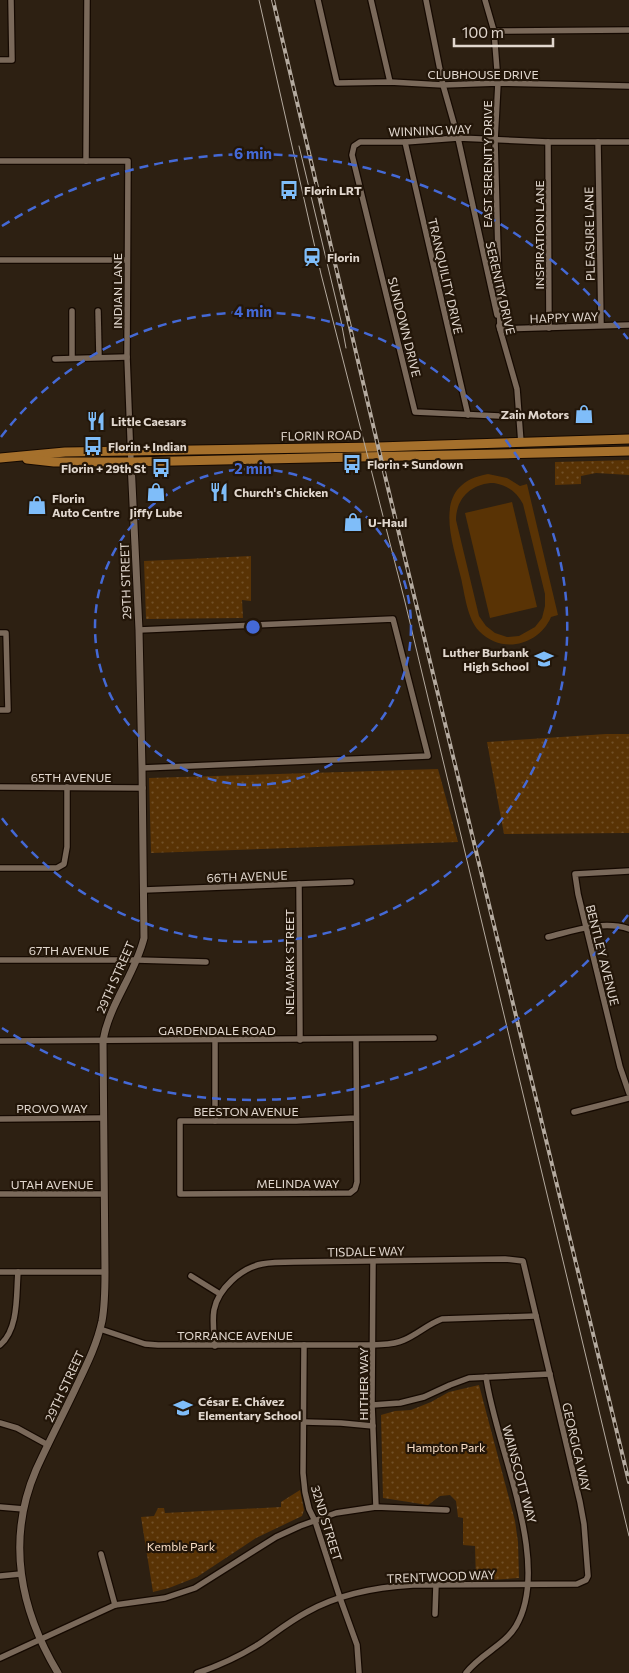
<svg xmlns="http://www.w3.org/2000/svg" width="629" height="1673" viewBox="0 0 629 1673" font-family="Commissioner,sans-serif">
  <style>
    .green { fill: url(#green-dots) }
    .pitch { fill: #593305; fill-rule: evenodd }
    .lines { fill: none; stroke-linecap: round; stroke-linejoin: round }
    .minor-casing { stroke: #150901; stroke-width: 8 }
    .tertiary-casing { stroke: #150901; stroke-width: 9 }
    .primary-casing { stroke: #150901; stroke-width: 11 }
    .minor { stroke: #7a695a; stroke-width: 5.5 }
    .tertiary { stroke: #7a695a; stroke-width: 7 }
    .primary { stroke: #a5702c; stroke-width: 9 }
    .tram { stroke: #b4aa9f; stroke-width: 1 }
    .rail-casing { stroke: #b4aa9f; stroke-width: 4 }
    .rail { stroke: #231609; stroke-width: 2; stroke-dasharray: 5.5; stroke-linecap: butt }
    .ring { fill: none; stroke: #4469d6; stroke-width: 2.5; stroke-dasharray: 9 6 }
    .labels { text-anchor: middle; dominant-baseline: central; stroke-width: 4.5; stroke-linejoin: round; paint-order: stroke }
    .street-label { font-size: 12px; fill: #e1d7ce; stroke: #231609 }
    .poi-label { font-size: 12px; font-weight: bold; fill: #e1d7ce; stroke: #231609; text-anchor: start }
    .park-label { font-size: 12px; fill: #f8ddc5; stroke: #231609 }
    .centre { fill: #4469d6; stroke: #231609; stroke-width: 2.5 }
    .ring-label { font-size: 15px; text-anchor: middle; font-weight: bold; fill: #4469d6; stroke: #231609; stroke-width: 4.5; stroke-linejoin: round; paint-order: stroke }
  </style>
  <defs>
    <pattern id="green-dots" width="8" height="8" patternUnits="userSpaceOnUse" patternTransform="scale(1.25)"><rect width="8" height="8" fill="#593305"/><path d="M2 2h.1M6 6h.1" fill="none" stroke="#715028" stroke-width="1.8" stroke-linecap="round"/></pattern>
  </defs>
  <rect width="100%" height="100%" fill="#2d2012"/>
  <g class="green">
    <polygon points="629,460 629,475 596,473 581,476 581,484 555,485 555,462"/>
    <polygon points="251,556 251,601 242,600 243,618 146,619 144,561"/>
    <polygon points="606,734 629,734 629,833 504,834 487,742"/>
    <polygon points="438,769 458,842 151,853 149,778"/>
    <polygon points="479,1385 515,1521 518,1542 519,1578 476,1581 475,1546 463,1545 463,1518 458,1517 456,1501 450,1495 440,1496 428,1505 383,1498 381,1415 395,1411 411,1410 431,1402 449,1392"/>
    <polygon points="300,1490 304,1510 302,1516 256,1538 197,1577 169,1588 153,1592 141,1517 154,1516 158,1508 164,1508 165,1513 281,1507 281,1502"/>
  </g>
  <g class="pitch">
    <path d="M488 474 507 478 520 486 527 484 558 615 551 617C539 645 502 655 479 631 467 618 465 595 461 578 452 539 430 484 488 474ZM494 483C507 485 517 492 523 504L545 594V606L542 618 535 627 519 636 507 637 495 633 486 626 479 616 456 520C456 498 472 483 494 483Z"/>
    <polygon points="512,502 537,607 490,618 465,513"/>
  </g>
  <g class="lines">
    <g class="minor-casing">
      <g id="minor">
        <polyline points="318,0 337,83 390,82 443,85 498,83 629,86"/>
        <polyline points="371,0 390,82"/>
        <polyline points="426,0 443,85 458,138 497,315"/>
        <polyline points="485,0 494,31 498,83 495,140 500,329 629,325"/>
        <polyline points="494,31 629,30"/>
        <polyline points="0,60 12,60 11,0"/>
        <polyline points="405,142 468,415"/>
        <polyline points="548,142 549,328"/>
        <polyline points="598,142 601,325"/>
        <polyline points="0,161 128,161 127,357 131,462"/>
        <polyline points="86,161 87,0"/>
        <polyline points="0,260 127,260"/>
        <polyline points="98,311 99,357"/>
        <polyline points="499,326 517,389 521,443"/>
        <polyline points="72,358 72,311"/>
        <polyline points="55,359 127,357"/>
        <polyline points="518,417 415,412 352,155 354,146 360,142 405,142 458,138 548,142 629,142"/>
        <polyline points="139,630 393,619 428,756 142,768"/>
        <polyline points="0,633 6,633 8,710 0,710"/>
        <polyline points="0,787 143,788"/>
        <polyline points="0,868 57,868 64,864 67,847 67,787"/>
        <polyline points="629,871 575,874 578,894 620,1067 629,1093"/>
        <polyline points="299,884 300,1040"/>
        <polyline points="144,890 351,882"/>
        <path d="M548 937C573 931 603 920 629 929"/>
        <polyline points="0,960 137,960 206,962"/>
        <polyline points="356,1039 357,1182 355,1189 350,1193 180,1194 180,1121 296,1121 356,1118"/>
        <polyline points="215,1040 215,1121"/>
        <polyline points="0,1041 434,1038"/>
        <polyline points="574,1112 629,1098"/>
        <polyline points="0,1119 104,1118"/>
        <polyline points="0,1194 104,1194"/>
        <polyline points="373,1262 372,1405 376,1507"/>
        <polyline points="0,1272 105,1272"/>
        <polyline points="191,1276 220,1294"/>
        <path d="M100 1329 145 1344 158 1345H373C383 1344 394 1345 404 1340 418 1334 428 1324 442 1319L536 1316"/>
        <path d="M0 1345C19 1329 16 1295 18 1272"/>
        <polyline points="304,1345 303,1473 305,1492 309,1509 315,1521 340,1598 357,1645 359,1673"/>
        <polyline points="372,1405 400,1403 424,1397 450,1385 469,1378 550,1374"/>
        <polyline points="304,1422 341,1423 373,1426"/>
        <polyline points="0,1423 17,1428 48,1445"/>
        <polyline points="0,1507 24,1509"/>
        <polyline points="101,1554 115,1605"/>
        <polyline points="0,1576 21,1574"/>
        <polyline points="435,1614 436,1585"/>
        <polyline points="0,1658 115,1605 165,1598 195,1588 276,1537 300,1526 336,1513 376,1507 447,1510"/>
        <path d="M197 1673C218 1666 240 1656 259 1644 275 1633 290 1621 307 1612 339 1594 377 1587 413 1585L577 1584 586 1580 588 1576 584 1524 580 1502 523 1261 505 1259 294 1262C283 1262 272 1262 262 1264 241 1268 218 1289 214 1310 212 1322 214 1334 215 1346"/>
        <path d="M466 1673C480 1654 504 1646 516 1626 553 1563 495 1445 486 1377"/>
      </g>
    </g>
    <g class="tertiary-casing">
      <path id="tertiary" d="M58 1673C20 1610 6 1540 36 1470 49 1441 64 1413 77 1385 87 1364 97 1344 102 1321 105 1305 105 1289 105 1272L103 1041C109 1004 135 975 144 938L142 768 139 630 131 462"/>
    </g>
    <g class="primary-casing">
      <g id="primary">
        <polyline points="0,458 65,452 378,447 629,439"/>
        <polyline points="27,459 54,462 131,462 629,451"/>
      </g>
    </g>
    <use href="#minor" class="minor"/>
    <use href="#tertiary" class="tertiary"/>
    <use href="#primary" class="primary"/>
    <g class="tram">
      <polyline points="259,0 321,274 405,602 629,1536"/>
      <polyline points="299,146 341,321 346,348"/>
    </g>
    <g class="rail-casing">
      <polyline id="rail" points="273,0 386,480 629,1482"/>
    </g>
    <use href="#rail" class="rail"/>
  </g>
  <g class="ring">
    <circle cx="253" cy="627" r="158"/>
    <path d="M1 437A315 315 0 1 1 1 817"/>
    <path d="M628 915A473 473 0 0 1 2 1028M2 226A473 473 0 0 1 628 339"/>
  </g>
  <defs>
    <g id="bus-bare" transform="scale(1.5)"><path d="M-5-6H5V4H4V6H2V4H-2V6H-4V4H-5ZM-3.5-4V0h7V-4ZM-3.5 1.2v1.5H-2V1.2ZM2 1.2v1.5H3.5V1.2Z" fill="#7fbdf9" stroke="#231609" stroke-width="2.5" paint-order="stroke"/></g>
    <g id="station-bare" transform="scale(1.5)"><path d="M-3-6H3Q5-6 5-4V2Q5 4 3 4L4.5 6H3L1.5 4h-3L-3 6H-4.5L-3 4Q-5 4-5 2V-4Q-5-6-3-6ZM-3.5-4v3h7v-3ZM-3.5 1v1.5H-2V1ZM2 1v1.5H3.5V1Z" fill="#7fbdf9" stroke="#231609" stroke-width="2.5" paint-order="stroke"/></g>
    <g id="shop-bare" transform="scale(1.5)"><path d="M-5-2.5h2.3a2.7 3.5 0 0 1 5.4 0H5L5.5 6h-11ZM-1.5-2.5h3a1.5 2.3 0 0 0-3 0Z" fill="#7fbdf9" stroke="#231609" stroke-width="2.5" paint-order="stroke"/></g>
    <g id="restaurant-bare" transform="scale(1.5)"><path d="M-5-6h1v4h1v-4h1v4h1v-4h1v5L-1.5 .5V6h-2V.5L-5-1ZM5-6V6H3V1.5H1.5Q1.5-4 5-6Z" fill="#7fbdf9" stroke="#231609" stroke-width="2.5" paint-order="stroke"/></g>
    <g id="school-bare" transform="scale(1.5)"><path d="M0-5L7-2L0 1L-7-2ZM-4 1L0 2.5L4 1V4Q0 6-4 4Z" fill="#7fbdf9" stroke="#231609" stroke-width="2.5" paint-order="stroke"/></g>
  </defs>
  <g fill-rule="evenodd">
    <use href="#bus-bare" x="289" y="190"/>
    <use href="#station-bare" x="312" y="257"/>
    <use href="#shop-bare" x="584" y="414"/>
    <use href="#restaurant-bare" x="96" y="421"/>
    <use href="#bus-bare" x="93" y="446"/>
    <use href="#bus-bare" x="352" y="464"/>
    <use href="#bus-bare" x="161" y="468"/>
    <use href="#shop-bare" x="156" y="492"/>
    <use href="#restaurant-bare" x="219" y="492"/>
    <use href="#shop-bare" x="37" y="505"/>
    <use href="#shop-bare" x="353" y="522"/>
    <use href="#school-bare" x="544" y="659"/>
    <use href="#school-bare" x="183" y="1408"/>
  </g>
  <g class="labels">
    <g class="street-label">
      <text x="483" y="74">CLUBHOUSE DRIVE</text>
      <text transform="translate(430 130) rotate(-2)">WINNING WAY</text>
      <text transform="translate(487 164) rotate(-90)">EAST SERENITY DRIVE</text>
      <text transform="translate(589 234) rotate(-91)">PLEASURE LANE</text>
      <text transform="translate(539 235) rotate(-90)">INSPIRATION LANE</text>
      <text transform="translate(446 276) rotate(77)">TRANQUILITY DRIVE</text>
      <text transform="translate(501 288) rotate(77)">SERENITY DRIVE</text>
      <text transform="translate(117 291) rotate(-90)">INDIAN LANE</text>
      <text transform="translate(564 317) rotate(-2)">HAPPY WAY</text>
      <text transform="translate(405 327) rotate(76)">SUNDOWN DRIVE</text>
      <text transform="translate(321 435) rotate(-1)">FLORIN ROAD</text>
      <text transform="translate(125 581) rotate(-92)">29TH STREET</text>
      <text x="71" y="777">65TH AVENUE</text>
      <text transform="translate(247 876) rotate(-2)">66TH AVENUE</text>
      <text x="69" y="950">67TH AVENUE</text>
      <text transform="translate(603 955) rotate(76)">BENTLEY AVENUE</text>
      <text transform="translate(289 962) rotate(-90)">NELMARK STREET</text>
      <text transform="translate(115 977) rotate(-66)">29TH STREET</text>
      <text x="217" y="1030">GARDENDALE ROAD</text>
      <text x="52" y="1108">PROVO WAY</text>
      <text x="246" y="1111">BEESTON AVENUE</text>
      <text x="298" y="1183">MELINDA WAY</text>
      <text x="52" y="1184">UTAH AVENUE</text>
      <text transform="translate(366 1251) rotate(-1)">TISDALE WAY</text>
      <text x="235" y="1335">TORRANCE AVENUE</text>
      <text transform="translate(363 1384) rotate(-90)">HITHER WAY</text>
      <text transform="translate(64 1386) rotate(-65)">29TH STREET</text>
      <text transform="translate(577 1447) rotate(77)">GEORGICA WAY</text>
      <text transform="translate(520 1474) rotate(75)">WAINSCOTT WAY</text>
      <text transform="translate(327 1523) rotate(73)">32ND STREET</text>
      <text transform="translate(441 1576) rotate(-2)">TRENTWOOD WAY</text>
    </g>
    <g class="poi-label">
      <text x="304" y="190">Florin LRT</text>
      <text x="327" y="257">Florin</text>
      <text x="569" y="414" text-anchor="end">Zain Motors</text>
      <text x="111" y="421">Little Caesars</text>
      <text x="108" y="446">Florin + Indian</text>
      <text x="367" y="464">Florin + Sundown</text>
      <text x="146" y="468" text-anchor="end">Florin + 29th St</text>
      <text x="234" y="492">Church's Chicken</text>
      <text x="52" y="498">Florin<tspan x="52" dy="14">Auto Centre</tspan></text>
      <text x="156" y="512" text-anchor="middle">Jiffy Lube</text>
      <text x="368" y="522">U-Haul</text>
      <text x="529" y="652" text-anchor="end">Luther Burbank<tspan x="529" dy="14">High School</tspan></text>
      <text x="198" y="1401">César E. Chávez<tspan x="198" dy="14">Elementary School</tspan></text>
    </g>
    <g class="park-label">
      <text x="446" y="1447">Hampton Park</text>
      <text x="181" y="1546">Kemble Park</text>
    </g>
  </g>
  <circle cx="253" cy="627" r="8" class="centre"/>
  <g class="ring-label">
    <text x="253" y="159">6 min</text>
    <text x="253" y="317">4 min</text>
    <text x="253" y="474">2 min</text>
  </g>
  <path d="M454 38v8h99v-8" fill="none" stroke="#e1d7ce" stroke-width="2.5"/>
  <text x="462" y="38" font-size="15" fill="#e1d7ce" stroke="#231609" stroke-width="4" paint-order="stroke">100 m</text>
</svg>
